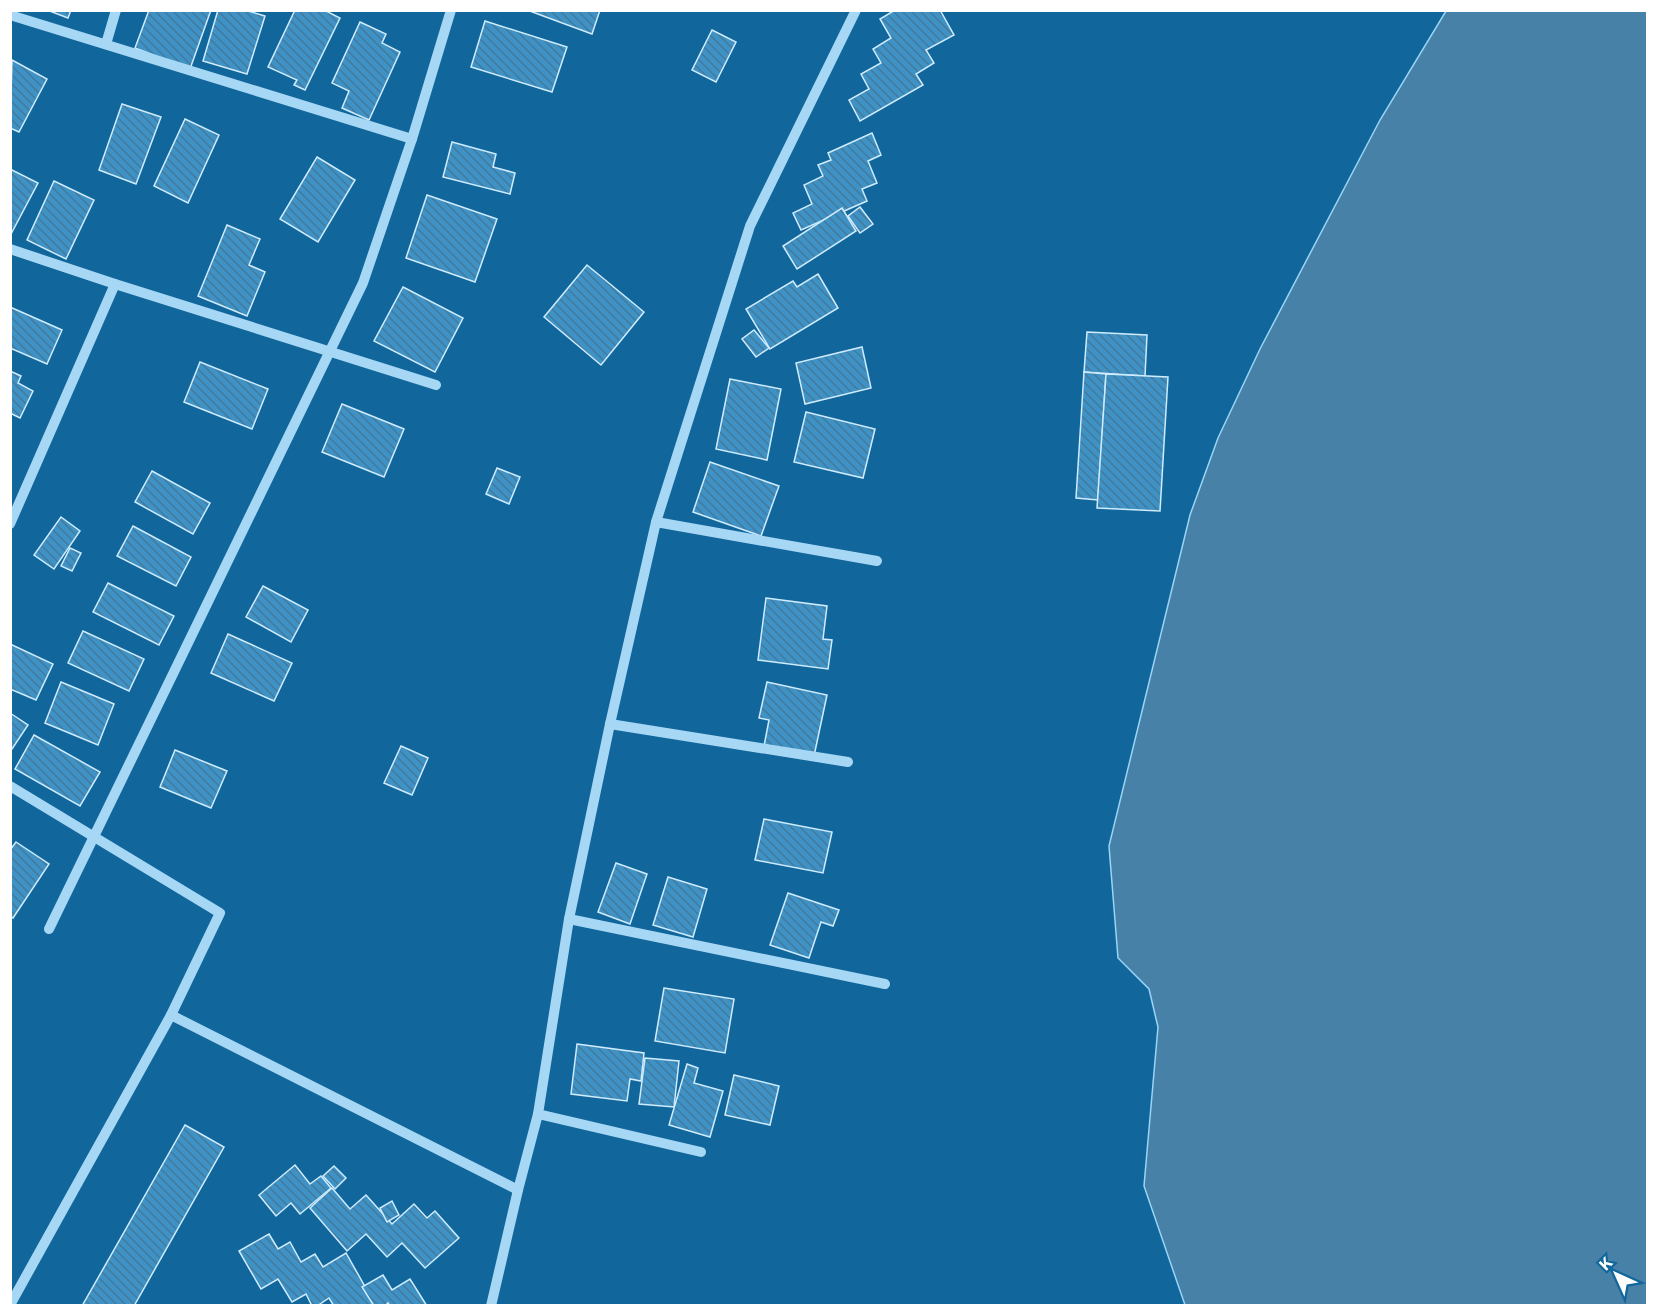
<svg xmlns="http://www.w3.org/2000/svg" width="1658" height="1316" viewBox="0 0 1658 1316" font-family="'IBM Plex Sans',sans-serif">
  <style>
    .water { fill: #4781a7; stroke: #98d5f8; stroke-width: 1.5 }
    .building { fill: url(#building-back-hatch); stroke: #cfecfe; stroke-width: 1.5 }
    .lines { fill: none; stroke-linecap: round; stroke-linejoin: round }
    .minor { stroke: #a6d7f4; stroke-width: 10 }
  </style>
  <defs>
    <pattern id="building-back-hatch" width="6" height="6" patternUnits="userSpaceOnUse" patternTransform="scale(1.5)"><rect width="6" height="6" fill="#3e92c5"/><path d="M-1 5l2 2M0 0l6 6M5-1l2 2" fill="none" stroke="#437a9b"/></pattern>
  </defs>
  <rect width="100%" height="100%" fill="#11669c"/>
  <polygon class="water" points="1446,11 1647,11 1647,1305 1185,1305 1144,1186 1158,1027 1149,989 1118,958 1109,846 1190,515 1218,438 1260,349 1380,120"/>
  <g class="building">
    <polygon points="47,10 71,10 68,18"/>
    <polygon points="149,10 211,10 190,69 135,48"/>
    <polygon points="218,10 245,10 265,16 247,74 203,61"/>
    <polygon points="295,10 324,10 340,18 305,90 294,85 297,80 268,67"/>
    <polygon points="527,10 600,10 592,34"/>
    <polygon points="895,10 940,10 954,35 926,50 934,63 916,74 923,85 860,121 849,100 869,89 861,74 881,63 873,49 891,38 880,19"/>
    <polygon points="485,21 567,47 552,92 471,67"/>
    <polygon points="360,22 386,34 382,43 400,52 369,120 342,108 349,91 332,83"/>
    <polygon points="712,30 736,42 716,82 692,70"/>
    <polygon points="12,60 47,79 19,132 10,128"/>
    <polygon points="122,104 161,117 136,184 99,170"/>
    <polygon points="185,119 219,135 188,203 154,186"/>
    <polygon points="872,133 881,155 868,161 877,183 862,189 867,201 801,230 793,213 812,204 804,185 823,176 818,165 831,160 828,153"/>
    <polygon points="452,142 496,154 493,167 515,173 510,194 443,177"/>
    <polygon points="317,157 355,180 318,242 280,219"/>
    <polygon points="10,169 38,183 11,234 10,234"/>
    <polygon points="54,181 94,200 66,259 27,240"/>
    <polygon points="427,195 497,219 475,282 406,258"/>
    <polygon points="860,207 873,224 860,233 848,216"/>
    <polygon points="842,208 856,231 797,269 783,246"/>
    <polygon points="227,225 260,239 249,265 265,272 247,316 198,296"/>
    <polygon points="587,265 644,312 601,365 544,317"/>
    <polygon points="818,274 838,308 770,349 746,309 793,281 797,287"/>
    <polygon points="403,287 463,318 435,372 374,341"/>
    <polygon points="10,307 62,330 47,364 10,348"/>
    <polygon points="754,330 769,348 756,357 742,339"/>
    <polygon points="1087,332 1147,335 1145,376 1084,372"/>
    <polygon points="862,347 871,388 805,404 796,363"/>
    <polygon points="200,362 268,389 252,429 184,402"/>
    <polygon points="10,371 21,376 18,383 33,391 20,418 10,413"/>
    <polygon points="1084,372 1106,374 1098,500 1076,498"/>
    <polygon points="1106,374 1168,377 1160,511 1097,508"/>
    <polygon points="730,379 781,389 767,460 716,449"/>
    <polygon points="342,404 404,429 384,477 322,452"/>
    <polygon points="806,412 875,429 863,478 794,462"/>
    <polygon points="710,462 779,486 761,536 693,512"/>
    <polygon points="497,468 520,477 509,504 486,494"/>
    <polygon points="152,471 210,503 193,534 135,502"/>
    <polygon points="61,517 80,531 54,569 34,555"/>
    <polygon points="133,526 191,557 176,586 117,556"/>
    <polygon points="70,548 81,553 72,571 61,566"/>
    <polygon points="108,583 174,616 159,645 93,612"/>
    <polygon points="263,586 308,610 291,642 246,617"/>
    <polygon points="766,598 827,606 823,639 832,640 828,669 758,660"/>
    <polygon points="83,631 144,659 129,691 68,663"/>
    <polygon points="228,634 292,663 274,701 211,673"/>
    <polygon points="10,644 53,664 36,700 10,689"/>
    <polygon points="61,682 114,704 98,745 45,723"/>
    <polygon points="767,682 827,695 814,756 764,746 769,720 759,718"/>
    <polygon points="10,713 28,725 10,752"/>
    <polygon points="34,735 100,772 80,806 15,769"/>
    <polygon points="401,746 428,758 412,795 384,783"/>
    <polygon points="175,750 227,771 211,808 160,787"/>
    <polygon points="764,819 832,832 823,873 755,860"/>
    <polygon points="16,842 49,864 13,918 10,917 10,850"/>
    <polygon points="616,863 647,874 630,924 598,912"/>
    <polygon points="668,877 707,889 693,937 653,925"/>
    <polygon points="788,893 839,910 833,926 821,922 809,958 770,945"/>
    <polygon points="664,988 734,999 725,1053 655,1041"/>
    <polygon points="577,1044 644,1053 641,1081 630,1079 627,1101 571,1094"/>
    <polygon points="645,1058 679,1061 674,1107 639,1104"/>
    <polygon points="687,1064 698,1068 694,1083 723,1091 710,1137 669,1125"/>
    <polygon points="734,1075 779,1086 770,1125 725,1115"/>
    <polygon points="185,1125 224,1147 134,1306 82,1306"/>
    <polygon points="295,1165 310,1184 321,1176 331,1188 300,1214 291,1203 276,1216 259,1195"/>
    <polygon points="334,1166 346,1178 335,1189 323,1176"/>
    <polygon points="332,1188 350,1209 366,1195 392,1224 414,1204 427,1218 435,1211 459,1238 425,1268 402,1243 387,1257 366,1234 347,1251 310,1208"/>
    <polygon points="392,1201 399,1215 387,1222 380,1208"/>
    <polygon points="269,1234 278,1249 290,1242 301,1262 315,1254 323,1267 346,1253 376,1306 334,1306 329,1298 317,1306 312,1306 306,1294 292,1302 278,1279 261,1289 239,1251"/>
    <polygon points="383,1275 392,1290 410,1279 427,1306 390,1306 388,1303 385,1306 374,1306 362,1287"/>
  </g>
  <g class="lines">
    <g class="minor">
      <polyline points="10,15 412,139"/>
      <polyline points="106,44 116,10"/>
      <polyline points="10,249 115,284 436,385"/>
      <polyline points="656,522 877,561"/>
      <polyline points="10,524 115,284"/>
      <polyline points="610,724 848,762"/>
      <polyline points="10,786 220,913 171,1015"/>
      <polyline points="569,919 885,984"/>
      <polyline points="49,929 363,283 412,139 451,10"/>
      <polyline points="538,1114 701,1152"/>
      <polyline points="10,1305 171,1015 518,1190"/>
      <polyline points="491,1306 518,1190 538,1114 569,919 610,724 656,522 750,226 856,10"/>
    </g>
  </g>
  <rect width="1658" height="1316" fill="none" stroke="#ffffff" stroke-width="24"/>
  <g transform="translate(1616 1274) rotate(315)" stroke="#11669c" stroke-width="4.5" paint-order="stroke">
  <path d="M0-4.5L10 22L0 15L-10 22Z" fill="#ffffff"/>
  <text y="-9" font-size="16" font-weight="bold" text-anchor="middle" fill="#ffffff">K</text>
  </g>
</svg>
